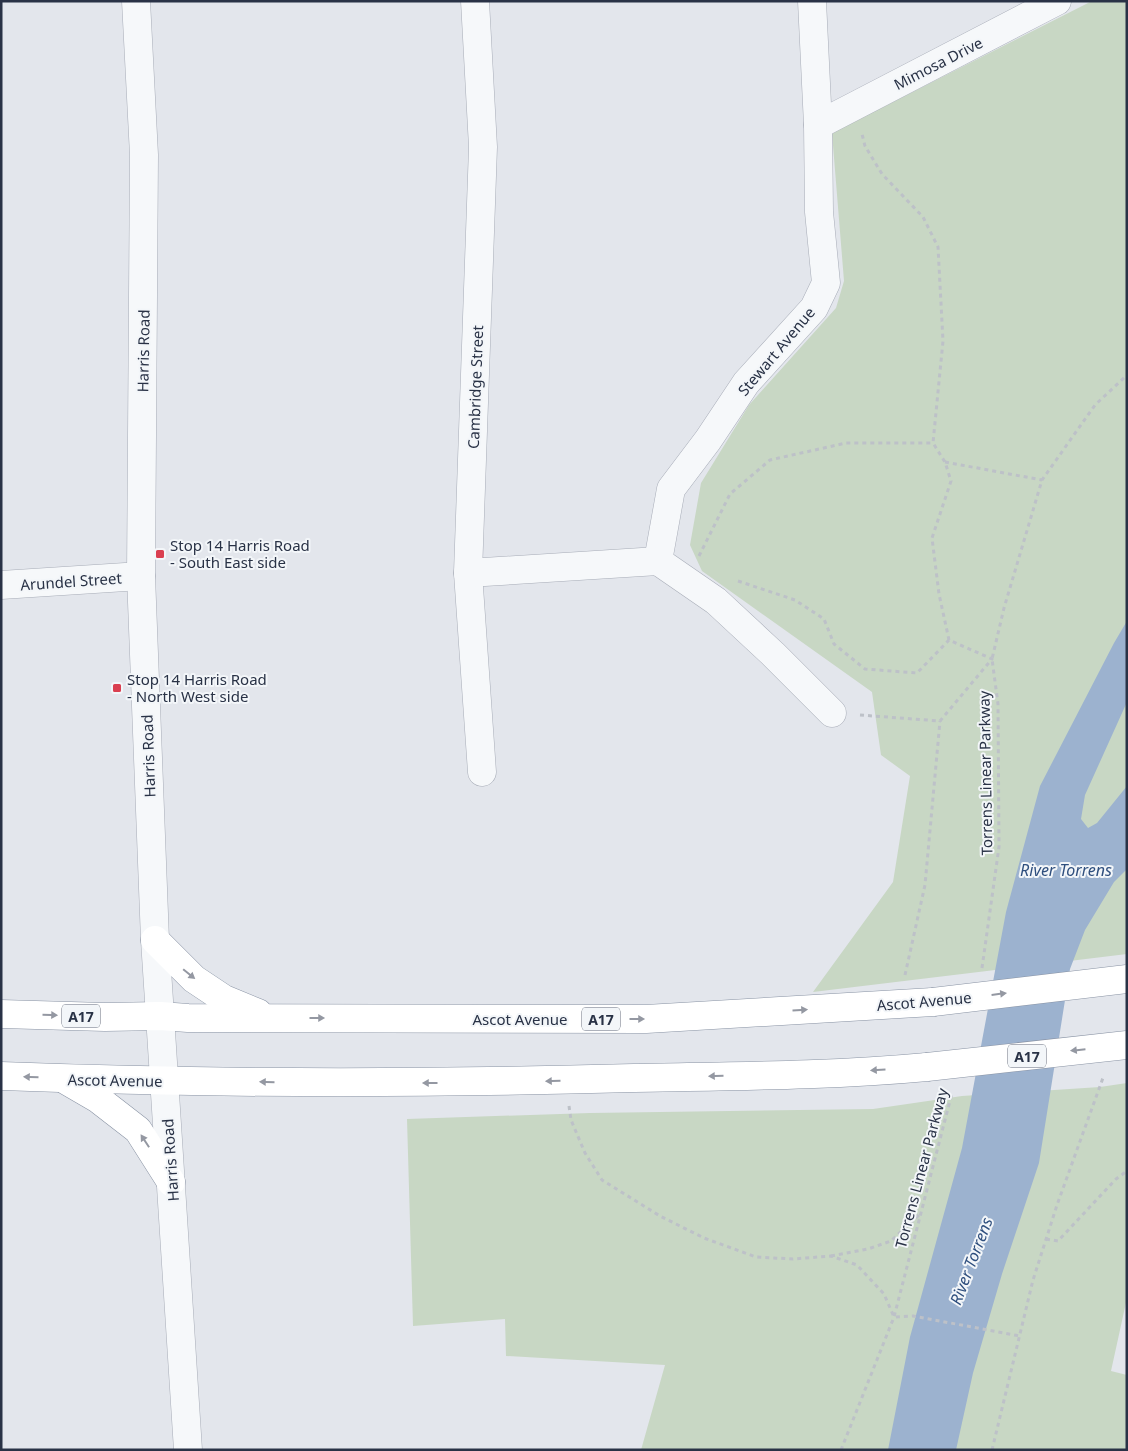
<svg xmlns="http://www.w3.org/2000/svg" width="1128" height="1451" viewBox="0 0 1128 1451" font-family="'Noto Sans',sans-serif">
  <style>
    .green { fill: #c8d7c4 }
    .water { fill: #9cb2cf }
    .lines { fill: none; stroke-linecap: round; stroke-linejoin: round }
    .minor-casing { stroke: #a7acb7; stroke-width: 29 }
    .tertiary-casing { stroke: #a7acb7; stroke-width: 29 }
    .trunk-casing { stroke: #8993a4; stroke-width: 29 }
    .path { stroke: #bdc1c8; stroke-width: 3; stroke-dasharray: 4 4; stroke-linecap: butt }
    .minor { stroke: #f6f8fa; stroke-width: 28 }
    .tertiary { stroke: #f6f8fa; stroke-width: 28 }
    .trunk { stroke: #fff; stroke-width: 28 }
    .trunk-bridge-casing { stroke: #8993a4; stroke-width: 29; stroke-linecap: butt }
    .trunk-bridge { stroke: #fff; stroke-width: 28 }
    .oneway { fill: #9498a2 }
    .poi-dot { fill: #da3f50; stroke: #f3f6f9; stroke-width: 2 }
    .labels { text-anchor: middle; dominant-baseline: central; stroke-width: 4; stroke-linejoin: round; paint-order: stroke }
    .shield { fill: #f3f6f9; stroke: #666d7c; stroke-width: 1 }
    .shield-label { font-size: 14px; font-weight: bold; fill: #293246 }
    .street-label { font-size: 15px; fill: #293246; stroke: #f3f6f9 }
    .poi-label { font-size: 15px; fill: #293246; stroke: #f3f6f9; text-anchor: start }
    .water-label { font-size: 16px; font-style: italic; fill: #2f4f7e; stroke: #f3f6f9 }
  </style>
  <rect width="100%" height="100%" fill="#e3e6ec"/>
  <g class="green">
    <polygon points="1092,1 1127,1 1127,954 813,992 893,882 910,776 881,755 872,692 702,571 690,545 701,483 749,405 836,308 844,281 832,133"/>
    <polygon points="1127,1083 1127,1298 1111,1371 1127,1375 1127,1450 641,1450 665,1365 506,1356 505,1319 413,1326 407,1119 590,1113 873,1109 962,1096 1100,1087"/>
  </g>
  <polygon class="water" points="1127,621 1127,702 1085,795 1081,819 1088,828 1097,823 1127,786 1127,869 1114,882 1085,930 1070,969 1039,1163 1002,1274 973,1373 956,1450 888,1450 910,1337 962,1148 1006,912 1040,786 1114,643"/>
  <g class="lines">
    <g class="minor-casing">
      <g id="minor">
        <polyline points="136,1 144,155 141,576 155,940 160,1016"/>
        <polyline points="475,1 483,147 468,573 482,772"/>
        <polyline points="812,1 818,125 819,212 826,283 814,308 746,383 708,440 671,489 658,561 716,601 773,654 832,713"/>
        <polyline points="818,125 1057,1"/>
        <polyline points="468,573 658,561"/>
        <polyline points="1,585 141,576"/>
      </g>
    </g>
    <g class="tertiary-casing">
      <polyline id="tertiary" points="160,1016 188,1450"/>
    </g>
    <g class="trunk-casing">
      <g id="trunk">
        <polyline points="155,940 194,979 224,999 258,1013"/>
        <polyline points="1,1014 105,1017 160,1016 188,1018 646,1019 933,1002"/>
        <path d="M1 1076C212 1084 423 1084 634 1078 731 1076 830 1076 927 1067"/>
        <polyline points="67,1081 98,1099 138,1130 171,1182"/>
      </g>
    </g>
    <g class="path">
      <polyline points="945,462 1042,480"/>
      <polyline points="699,556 730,494 770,460 846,443 933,443"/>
      <polyline points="738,581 795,600 824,619 834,644 865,669 917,673 949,640"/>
      <polyline points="860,715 940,721 992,659 949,640 939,594 932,538 951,481 945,462 933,443 943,341 938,247 923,217 882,174 865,146 862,134"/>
      <polyline points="982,968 999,847 998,704 992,659 1004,608 1042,480 1095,405 1127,375"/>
      <polyline points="905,975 925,885 940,721"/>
      <polyline points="569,1106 571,1120 585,1153 602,1180 660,1216 704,1238 756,1257 793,1259 831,1256 857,1265 884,1294 894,1317 913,1316 1020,1336"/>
      <polyline points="1046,1239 1058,1241 1116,1179 1127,1171"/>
      <polyline points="831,1256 868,1249 891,1241 920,1214"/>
      <polyline points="841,1450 894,1317 952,1093"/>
      <polyline points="992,1450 1033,1280 1057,1205 1104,1075"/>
    </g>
    <use href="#minor" class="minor"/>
    <use href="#tertiary" class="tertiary"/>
    <use href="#trunk" class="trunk"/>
    <g class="trunk-bridge-casing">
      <g id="trunk-bridge">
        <polyline points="933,1002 1127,979"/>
        <polyline points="927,1067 1127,1045"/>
      </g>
    </g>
    <use href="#trunk-bridge" class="trunk-bridge"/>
  </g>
  <defs><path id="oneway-solid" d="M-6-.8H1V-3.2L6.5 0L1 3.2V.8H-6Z" transform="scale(1.25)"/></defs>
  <g class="oneway">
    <use href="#oneway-solid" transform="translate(189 974) rotate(39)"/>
    <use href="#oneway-solid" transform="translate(999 994) rotate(-7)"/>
    <use href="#oneway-solid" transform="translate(800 1010) rotate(-3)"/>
    <use href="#oneway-solid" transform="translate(50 1015) rotate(2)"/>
    <use href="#oneway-solid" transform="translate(317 1018)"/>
    <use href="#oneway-solid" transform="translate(637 1019)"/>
    <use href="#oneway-solid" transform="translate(1078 1050) rotate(174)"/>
    <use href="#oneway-solid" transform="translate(878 1070) rotate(177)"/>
    <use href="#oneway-solid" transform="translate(716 1076) rotate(178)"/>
    <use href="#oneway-solid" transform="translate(31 1077) rotate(-178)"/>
    <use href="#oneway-solid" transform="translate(553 1081) rotate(178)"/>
    <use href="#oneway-solid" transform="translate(267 1082) rotate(-179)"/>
    <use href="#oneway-solid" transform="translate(430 1083) rotate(180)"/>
    <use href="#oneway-solid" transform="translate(145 1141) rotate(-123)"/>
  </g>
  <g class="poi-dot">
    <rect x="155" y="549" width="10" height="10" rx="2.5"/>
    <rect x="112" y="683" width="10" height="10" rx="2.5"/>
  </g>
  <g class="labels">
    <g class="shield">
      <rect x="62" y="1004.5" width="38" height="23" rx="4"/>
      <rect x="582" y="1007.5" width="38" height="23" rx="4"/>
      <rect x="1008" y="1044.5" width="38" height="23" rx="4"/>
    </g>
    <g class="shield-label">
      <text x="81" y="1016">A17</text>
      <text x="601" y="1019">A17</text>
      <text x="1027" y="1056">A17</text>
    </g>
    <g class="street-label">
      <text transform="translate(938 63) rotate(-27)">Mimosa Drive</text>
      <text transform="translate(143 351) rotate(-89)">Harris Road</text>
      <text transform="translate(776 351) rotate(-50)">Stewart Avenue</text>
      <text transform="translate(475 387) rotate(-88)">Cambridge Street</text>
      <text transform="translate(71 581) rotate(-4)">Arundel Street</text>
      <text transform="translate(148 756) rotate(-92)">Harris Road</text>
      <text transform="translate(985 773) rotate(-91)">Torrens Linear Parkway</text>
      <text transform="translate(924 1001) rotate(-5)">Ascot Avenue</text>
      <text x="520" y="1019">Ascot Avenue</text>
      <text transform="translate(115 1080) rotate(1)">Ascot Avenue</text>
      <text transform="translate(170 1160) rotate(-94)">Harris Road</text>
      <text transform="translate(921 1168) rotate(-75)">Torrens Linear Parkway</text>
    </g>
    <g class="poi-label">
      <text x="170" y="545">Stop 14 Harris Road<tspan x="170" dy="17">- South East side</tspan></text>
      <text x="127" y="679">Stop 14 Harris Road<tspan x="127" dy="17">- North West side</tspan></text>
    </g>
    <g class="water-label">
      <text x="1066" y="870">River Torrens</text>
      <text transform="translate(971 1261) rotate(-69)">River Torrens</text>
    </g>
  </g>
  <rect width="1128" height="1451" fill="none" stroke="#293246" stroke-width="5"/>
</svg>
